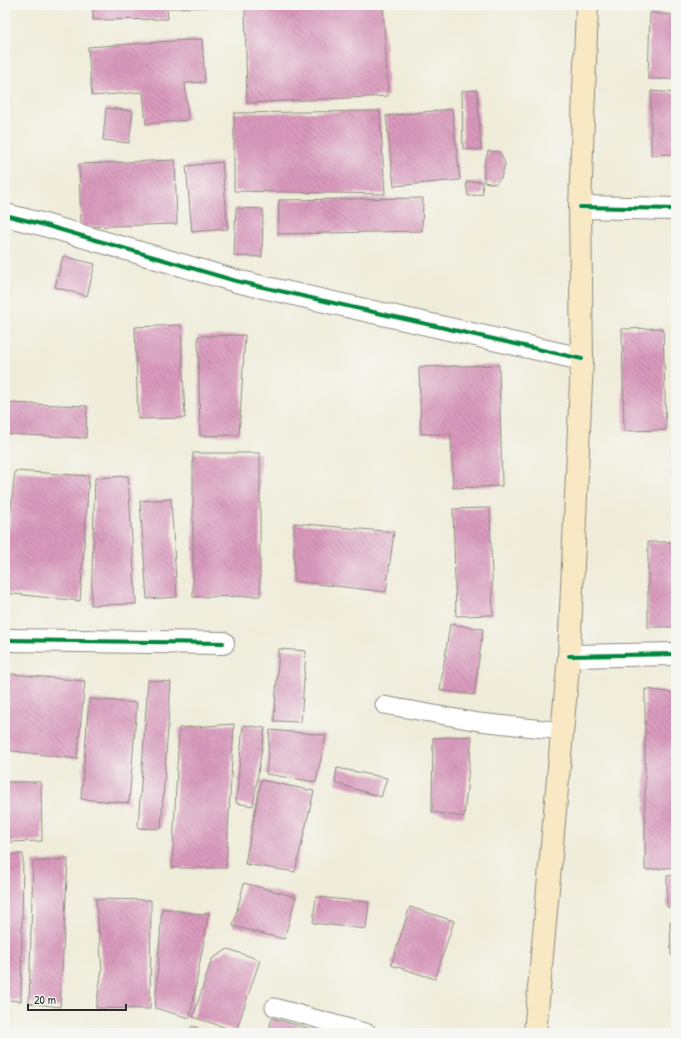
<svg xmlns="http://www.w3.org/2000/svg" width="681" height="1038" viewBox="0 0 681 1038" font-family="'Patrick Hand',sans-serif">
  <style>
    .building { fill: url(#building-back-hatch) }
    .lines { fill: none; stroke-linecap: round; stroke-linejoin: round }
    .service-casing { stroke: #8d8c82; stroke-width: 19 }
    .minor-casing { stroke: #8d8c82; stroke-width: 24 }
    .secondary-casing { stroke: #8d8c82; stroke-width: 24 }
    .service { stroke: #fff; stroke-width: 17 }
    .minor { stroke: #fff; stroke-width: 22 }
    .secondary { stroke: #f8e8c3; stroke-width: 22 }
    .cycleway-casing { stroke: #f6f6f2; stroke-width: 6 }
    .cycleway { stroke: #00873e; stroke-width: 4 }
  </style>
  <defs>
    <pattern id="building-back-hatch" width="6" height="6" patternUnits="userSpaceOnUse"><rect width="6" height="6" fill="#da9abd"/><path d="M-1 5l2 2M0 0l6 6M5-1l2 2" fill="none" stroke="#b17e9a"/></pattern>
  </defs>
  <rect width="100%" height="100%" fill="#f6f6f2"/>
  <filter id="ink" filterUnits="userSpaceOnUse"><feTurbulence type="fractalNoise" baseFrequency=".025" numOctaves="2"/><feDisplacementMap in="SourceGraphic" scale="8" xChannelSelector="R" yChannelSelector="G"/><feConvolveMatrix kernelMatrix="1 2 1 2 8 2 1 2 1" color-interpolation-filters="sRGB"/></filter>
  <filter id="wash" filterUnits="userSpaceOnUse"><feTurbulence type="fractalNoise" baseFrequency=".012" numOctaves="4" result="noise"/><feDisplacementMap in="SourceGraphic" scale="16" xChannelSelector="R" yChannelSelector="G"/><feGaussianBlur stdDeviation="0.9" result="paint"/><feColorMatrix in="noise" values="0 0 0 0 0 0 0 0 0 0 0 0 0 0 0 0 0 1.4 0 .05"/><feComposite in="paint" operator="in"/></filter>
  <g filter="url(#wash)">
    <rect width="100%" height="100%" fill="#efecd9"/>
    <g id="blocks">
      <g class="building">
        <polygon points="93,5 225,5 225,7 167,8 168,19 93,20"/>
        <polygon points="245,5 383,5 388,96 247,103"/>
        <polygon points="650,13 676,15 676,79 648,79"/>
        <polygon points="202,39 205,82 185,83 188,120 146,124 143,92 92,96 88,47"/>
        <polygon points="477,90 481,150 463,149 462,91"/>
        <polygon points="651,91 676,93 676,154 651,155"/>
        <polygon points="106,108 133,111 129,143 103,140"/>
        <polygon points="452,109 460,180 394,186 386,116"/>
        <polygon points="380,111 385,194 234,191 234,113"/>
        <polygon points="488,151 500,152 505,164 501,178 495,184 484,182 484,166"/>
        <polygon points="175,160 177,224 81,227 79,164"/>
        <polygon points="222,162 228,229 192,232 186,166"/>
        <polygon points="482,181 483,194 468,196 466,182"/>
        <polygon points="423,198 422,231 278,234 279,200"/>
        <polygon points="236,208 263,209 262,257 234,256"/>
        <polygon points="63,256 95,264 87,296 55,287"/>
        <polygon points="5,268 7,268 6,299 5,299"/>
        <polygon points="181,325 185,418 138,419 135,327"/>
        <polygon points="663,328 666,430 624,431 622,329"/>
        <polygon points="245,335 239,435 200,436 198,336"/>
        <polygon points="499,365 502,486 453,488 451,434 421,434 419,367"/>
        <polygon points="5,403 87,406 86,438 5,434"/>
        <polygon points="193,453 260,453 260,596 193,597"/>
        <polygon points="672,456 676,456 676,506 675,506"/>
        <polygon points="15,471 89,476 80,601 5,593 5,562"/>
        <polygon points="128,476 136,604 91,605 95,478"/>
        <polygon points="171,499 177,597 147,599 140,501"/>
        <polygon points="490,508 493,615 456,616 453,509"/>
        <polygon points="294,523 394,532 386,592 294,581"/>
        <rect x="648" y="542" width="28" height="85"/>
        <polygon points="450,624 483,629 474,695 440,690"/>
        <polygon points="279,649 306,651 301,722 274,721"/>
        <polygon points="12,674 85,681 77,759 5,750 5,686"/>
        <polygon points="148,680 171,682 161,829 138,828"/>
        <polygon points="645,689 676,693 676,867 645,870"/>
        <polygon points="89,699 137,703 129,803 81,799"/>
        <polygon points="234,724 226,868 172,868 179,728"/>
        <polygon points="243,725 265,728 253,806 236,803"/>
        <polygon points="270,730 326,735 316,782 266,774"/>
        <polygon points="472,736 464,817 432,812 433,738"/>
        <polygon points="337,768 387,778 381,797 335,783"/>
        <polygon points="261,780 314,791 295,872 245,864"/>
        <polygon points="5,782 41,782 42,841 5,842"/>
        <polygon points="23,854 21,1001 5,1000 5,855"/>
        <polygon points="68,859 60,1007 29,1003 33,862"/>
        <polygon points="676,875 676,907 667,907 667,876"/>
        <polygon points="244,883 296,897 284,939 233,926"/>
        <polygon points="316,897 369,902 366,929 313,923"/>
        <polygon points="96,899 151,900 150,1009 96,1008 102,969"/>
        <polygon points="410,907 454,921 435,979 391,965"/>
        <polygon points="162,908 202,915 209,912 190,1018 155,1008"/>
        <polygon points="670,921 676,921 676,955 671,955"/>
        <polygon points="228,949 260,960 236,1031 193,1017 212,959"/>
        <polygon points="272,1018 324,1033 268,1033"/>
        <polygon points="192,1026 209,1033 189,1033"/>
      </g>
    </g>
  </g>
  <g filter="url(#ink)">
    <use href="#blocks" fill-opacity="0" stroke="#8d8c82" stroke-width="1"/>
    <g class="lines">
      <g class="service-casing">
        <g id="service">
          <polyline points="384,705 479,722 562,731"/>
          <polyline points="274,1007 368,1033"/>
        </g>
      </g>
      <g class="minor-casing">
        <g id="minor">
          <polyline points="580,207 676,209"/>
          <polyline points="5,215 41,224 236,281 582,359"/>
          <polyline points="5,640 223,643"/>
          <polyline points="569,656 676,654"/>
        </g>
      </g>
      <g class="secondary-casing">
        <polyline id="secondary" points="535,1033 569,656 582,359 580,207 587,5"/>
      </g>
      <use href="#service" class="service"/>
      <use href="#minor" class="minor"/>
      <use href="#secondary" class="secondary"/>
      <g class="cycleway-casing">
        <g id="cycleway">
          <polyline points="580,207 676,209"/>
          <polyline points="5,215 41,224 236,281 582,359"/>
          <polyline points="5,640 223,643"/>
          <polyline points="569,656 676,654"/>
        </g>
      </g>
      <use href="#cycleway" class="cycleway"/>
    </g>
  </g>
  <rect width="681" height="1038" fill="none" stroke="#f6f6f2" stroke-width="20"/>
  <path d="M28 1004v6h98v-6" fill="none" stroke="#2b2b2b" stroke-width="2"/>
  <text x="34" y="1004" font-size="12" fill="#2b2b2b" stroke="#f6f6f2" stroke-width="3" paint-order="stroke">20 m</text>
</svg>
